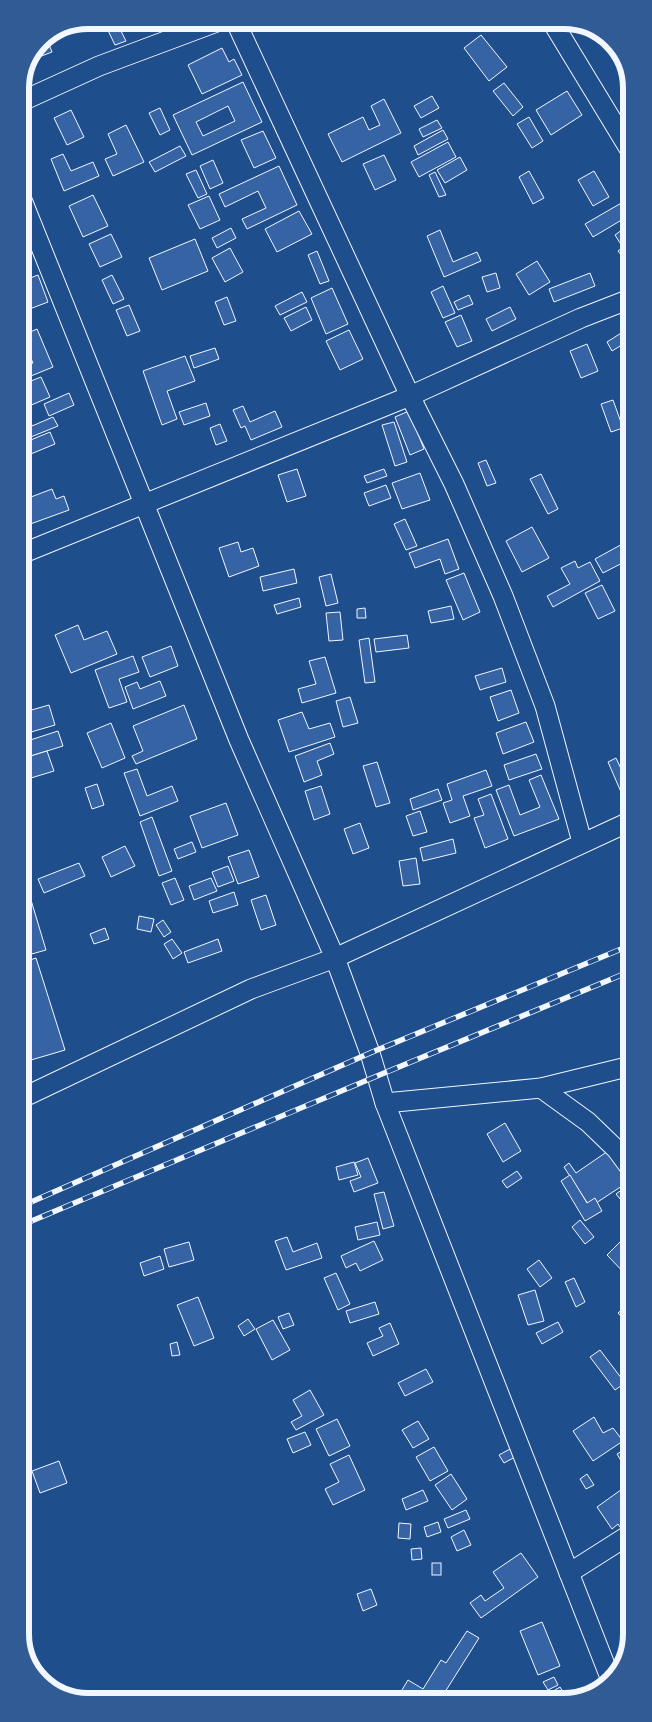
<svg xmlns="http://www.w3.org/2000/svg" width="652" height="1722" viewBox="0 0 652 1722" font-family="'Titillium Web',sans-serif">
  <style>
    .building { fill: #3563a3; stroke: #f2f6ff; fill-rule: evenodd }
    .lines { fill: none; stroke-linecap: round; stroke-linejoin: round }
    .street-casing { stroke: #f2f6ff; stroke-width: 21 }
    .street { stroke: #1f4e8c; stroke-width: 19 }
    .rail-casing { stroke: #f2f6ff; stroke-width: 5.5 }
    .rail { stroke: #1f4e8c; stroke-width: 4; stroke-dasharray: 11; stroke-linecap: butt }
    .rim { fill: none; stroke: #f2f6ff; stroke-width: 6 }
  </style>
  <rect width="100%" height="100%" fill="#1f4e8c"/>
  <g class="building">
    <polygon points="103,20 151,20 121,31 126,41 115,45"/>
    <polygon points="461,20 484,20 468,30"/>
    <polygon points="481,35 507,67 489,81 464,48"/>
    <polygon points="46,37 52,52 31,60 40,40"/>
    <polygon points="222,48 229,62 234,59 242,75 202,94 188,65"/>
    <path d="M243 82 262 122 192 155 173 115ZM228 106 235 121 203 136 196 122Z"/>
    <polygon points="504,83 523,107 513,116 493,91"/>
    <polygon points="567,91 582,115 551,135 536,110"/>
    <polygon points="432,96 439,108 421,118 414,106"/>
    <polygon points="384,99 401,133 342,162 328,134 363,117 369,130 380,125 371,106"/>
    <polygon points="160,108 170,130 160,135 149,113"/>
    <polygon points="71,110 84,137 67,145 54,118"/>
    <polygon points="529,117 543,141 532,148 517,124"/>
    <polygon points="437,120 442,128 423,137 419,129"/>
    <polygon points="126,125 144,162 113,176 105,159 117,154 108,134"/>
    <polygon points="443,130 448,139 418,155 414,146"/>
    <polygon points="263,131 276,158 254,168 241,140"/>
    <polygon points="448,142 456,157 419,177 411,162"/>
    <polygon points="180,146 186,156 155,172 149,162"/>
    <polygon points="63,154 71,171 93,162 99,176 64,191 51,159"/>
    <polygon points="384,155 396,180 375,190 363,164"/>
    <polygon points="460,157 467,170 445,183 437,170"/>
    <polygon points="213,160 223,183 210,189 200,166"/>
    <polygon points="279,166 297,205 247,229 242,219 266,208 258,191 225,207 219,194"/>
    <polygon points="196,170 207,194 198,198 186,174"/>
    <polygon points="529,171 544,198 533,204 519,177"/>
    <polygon points="594,171 609,197 593,206 578,180"/>
    <polygon points="435,172 446,195 439,197 429,175"/>
    <polygon points="93,195 108,226 83,237 69,206"/>
    <polygon points="209,196 220,220 200,229 188,205"/>
    <polygon points="630,198 630,215 593,237 585,224"/>
    <polygon points="299,211 312,234 277,252 265,229"/>
    <polygon points="630,224 630,241 622,246 615,235"/>
    <polygon points="231,228 236,238 217,248 212,238"/>
    <polygon points="440,230 453,262 477,252 481,261 444,277 427,236"/>
    <polygon points="111,234 122,257 100,267 89,244"/>
    <polygon points="195,239 208,271 162,290 149,258"/>
    <polygon points="630,242 630,259 626,261 618,251"/>
    <polygon points="230,248 243,272 225,282 212,258"/>
    <polygon points="317,251 329,281 320,284 308,255"/>
    <polygon points="537,261 550,282 529,295 516,274"/>
    <polygon points="496,273 500,288 487,292 482,277"/>
    <polygon points="590,273 595,286 554,302 549,289"/>
    <polygon points="38,275 48,302 27,310 20,293 20,282"/>
    <polygon points="112,275 124,299 113,304 102,280"/>
    <polygon points="443,286 455,313 443,318 431,292"/>
    <polygon points="332,288 348,324 326,334 311,298"/>
    <polygon points="302,292 307,302 280,315 275,306"/>
    <polygon points="469,295 473,304 458,310 454,302"/>
    <polygon points="227,297 236,321 224,325 215,302"/>
    <polygon points="129,305 140,331 127,336 116,310"/>
    <polygon points="306,307 312,320 291,331 284,318"/>
    <polygon points="510,307 516,319 492,331 486,319"/>
    <polygon points="461,315 472,341 457,347 445,322"/>
    <polygon points="629,328 630,340 612,351 607,342"/>
    <polygon points="37,329 53,367 21,380 21,368 33,363 21,336"/>
    <polygon points="349,330 363,359 340,370 326,341"/>
    <polygon points="587,344 598,371 581,378 570,351"/>
    <polygon points="215,348 219,359 194,368 190,356"/>
    <polygon points="185,356 195,381 167,391 177,419 162,425 143,371"/>
    <polygon points="41,377 50,397 29,406 21,385"/>
    <polygon points="69,393 74,405 49,416 44,404"/>
    <polygon points="613,400 623,428 611,432 601,404"/>
    <polygon points="206,403 210,416 184,425 179,412"/>
    <polygon points="243,406 250,422 275,411 282,427 251,440 245,426 241,428 233,410"/>
    <polygon points="409,411 424,449 410,455 395,417"/>
    <polygon points="53,417 58,426 21,441 21,426 31,422 32,426"/>
    <polygon points="394,422 407,462 395,466 382,425"/>
    <polygon points="220,424 227,441 216,445 210,428"/>
    <polygon points="50,432 55,444 21,458 21,444"/>
    <polygon points="486,460 496,483 487,486 478,463"/>
    <polygon points="297,469 306,496 287,502 278,475"/>
    <polygon points="384,469 387,476 367,483 364,476"/>
    <polygon points="420,473 430,500 402,509 392,483"/>
    <polygon points="541,474 558,509 548,514 530,479"/>
    <polygon points="386,485 391,498 369,506 364,493"/>
    <polygon points="52,489 56,499 64,496 69,510 22,527 21,523 21,495 23,500"/>
    <polygon points="405,519 417,546 406,550 394,524"/>
    <polygon points="532,527 549,558 522,572 506,541"/>
    <polygon points="448,539 459,569 445,574 440,559 415,568 409,553"/>
    <polygon points="238,542 241,552 253,548 259,566 229,577 219,548"/>
    <polygon points="626,542 630,549 630,559 603,573 595,559"/>
    <polygon points="575,561 578,568 590,562 600,581 553,607 547,596 570,584 561,568"/>
    <polygon points="294,569 297,583 263,591 260,577"/>
    <polygon points="464,573 480,612 463,620 446,580"/>
    <polygon points="331,574 338,603 326,606 319,577"/>
    <polygon points="602,585 615,611 598,619 585,593"/>
    <polygon points="299,598 301,607 277,614 274,605"/>
    <polygon points="451,606 454,619 431,623 428,611"/>
    <polygon points="365,608 366,618 357,618 357,609"/>
    <polygon points="340,612 343,640 329,641 326,613"/>
    <polygon points="630,616 630,629 628,631 622,620"/>
    <polygon points="78,625 84,640 107,631 117,654 71,673 55,635"/>
    <polygon points="407,635 409,648 376,652 374,639"/>
    <polygon points="369,638 375,682 365,683 359,640"/>
    <polygon points="171,646 178,666 150,677 142,657"/>
    <polygon points="133,656 139,672 119,679 127,702 109,708 95,670"/>
    <polygon points="325,657 336,693 302,703 298,689 316,684 309,661"/>
    <polygon points="502,668 506,682 480,690 475,676"/>
    <polygon points="160,681 166,696 133,709 125,687 137,682 140,689"/>
    <polygon points="511,690 519,713 498,721 490,697"/>
    <polygon points="350,697 358,723 343,727 336,701"/>
    <polygon points="49,705 55,725 21,735 21,713"/>
    <polygon points="184,705 197,739 136,764 132,756 143,751 133,726"/>
    <polygon points="302,712 309,729 330,723 335,737 289,752 278,720"/>
    <polygon points="526,722 534,742 503,754 496,733"/>
    <polygon points="111,723 125,758 102,768 87,733"/>
    <polygon points="58,731 63,746 21,759 21,743"/>
    <polygon points="330,743 334,754 317,761 322,775 304,782 295,756"/>
    <polygon points="47,751 54,771 21,781 21,759"/>
    <polygon points="536,754 542,769 509,780 504,765"/>
    <polygon points="616,758 630,788 621,792 608,762"/>
    <polygon points="377,762 390,803 376,807 363,766"/>
    <polygon points="137,769 147,796 172,786 178,801 140,816 124,773"/>
    <polygon points="486,770 492,786 463,796 470,816 450,823 443,803 452,800 447,784"/>
    <polygon points="541,775 559,819 514,836 496,790 509,785 520,815 540,807 529,780"/>
    <polygon points="97,784 104,805 92,809 85,788"/>
    <polygon points="321,786 330,814 314,820 305,791"/>
    <polygon points="438,789 442,800 413,810 410,799"/>
    <polygon points="491,794 508,839 485,848 474,818 484,815 478,799"/>
    <polygon points="226,803 238,835 202,848 190,816"/>
    <polygon points="420,811 427,832 413,836 406,816"/>
    <polygon points="152,817 172,871 159,876 140,822"/>
    <polygon points="360,823 369,848 353,854 344,829"/>
    <polygon points="453,839 456,853 423,861 420,848"/>
    <polygon points="192,842 196,852 178,859 174,849"/>
    <polygon points="125,846 135,866 111,877 102,857"/>
    <polygon points="249,850 259,877 238,884 228,857"/>
    <polygon points="416,858 420,884 403,886 399,861"/>
    <polygon points="79,863 85,876 44,893 38,879"/>
    <polygon points="228,866 234,881 218,887 212,872"/>
    <polygon points="175,878 184,900 171,905 162,883"/>
    <polygon points="211,878 217,891 194,900 189,886"/>
    <polygon points="25,880 46,950 21,957 21,942 26,941 21,927 21,881"/>
    <polygon points="234,892 238,905 213,913 209,901"/>
    <polygon points="266,895 276,925 261,930 251,900"/>
    <polygon points="139,916 154,919 151,932 137,929"/>
    <polygon points="163,920 171,932 164,937 156,925"/>
    <polygon points="105,928 109,939 94,944 90,934"/>
    <polygon points="172,939 182,953 173,959 164,944"/>
    <polygon points="218,939 222,951 188,963 184,952"/>
    <polygon points="36,958 65,1050 31,1060 22,1030 21,963"/>
    <polygon points="505,1123 521,1151 503,1162 487,1134"/>
    <polygon points="608,1151 628,1182 590,1207 564,1167 569,1163 576,1173"/>
    <polygon points="368,1158 378,1183 354,1192 350,1181 361,1177 355,1163"/>
    <polygon points="354,1162 358,1175 339,1180 336,1167"/>
    <polygon points="517,1171 522,1178 507,1188 502,1181"/>
    <polygon points="570,1175 587,1203 595,1198 602,1211 585,1221 561,1181"/>
    <polygon points="631,1183 631,1201 625,1205 616,1194"/>
    <polygon points="384,1192 394,1226 383,1229 374,1194"/>
    <polygon points="580,1220 594,1237 585,1244 572,1227"/>
    <polygon points="377,1222 380,1235 358,1240 355,1227"/>
    <polygon points="629,1233 631,1235 631,1280 607,1255"/>
    <polygon points="287,1237 293,1252 317,1243 322,1258 286,1270 275,1241"/>
    <polygon points="374,1241 383,1260 360,1271 356,1263 346,1268 341,1256"/>
    <polygon points="189,1242 194,1260 169,1267 164,1249"/>
    <polygon points="160,1256 164,1269 144,1276 140,1263"/>
    <polygon points="539,1260 552,1278 540,1287 527,1269"/>
    <polygon points="336,1273 350,1304 338,1310 324,1278"/>
    <polygon points="574,1278 585,1302 576,1307 565,1282"/>
    <polygon points="535,1290 544,1321 528,1325 518,1295"/>
    <polygon points="198,1297 214,1338 194,1346 177,1305"/>
    <polygon points="375,1302 379,1314 350,1323 346,1311"/>
    <polygon points="631,1302 632,1323 629,1325 618,1313"/>
    <polygon points="289,1313 294,1325 283,1329 278,1317"/>
    <polygon points="248,1319 255,1329 244,1336 238,1326"/>
    <polygon points="273,1320 290,1350 272,1360 256,1329"/>
    <polygon points="558,1322 563,1332 542,1344 536,1333"/>
    <polygon points="390,1323 399,1344 373,1356 367,1343 383,1336 379,1328"/>
    <polygon points="177,1342 180,1355 172,1356 170,1344"/>
    <polygon points="600,1350 625,1383 615,1390 590,1357"/>
    <polygon points="426,1369 433,1382 405,1396 398,1383"/>
    <polygon points="310,1390 324,1415 296,1430 291,1422 302,1416 293,1400"/>
    <polygon points="594,1417 603,1433 613,1428 623,1441 593,1461 573,1431"/>
    <polygon points="337,1419 350,1446 329,1456 316,1429"/>
    <polygon points="418,1421 429,1439 413,1448 402,1430"/>
    <polygon points="305,1432 311,1445 293,1453 287,1439"/>
    <polygon points="434,1447 448,1471 430,1481 416,1457"/>
    <polygon points="629,1447 632,1452 632,1472 629,1474 617,1454"/>
    <polygon points="510,1449 515,1457 504,1463 499,1455"/>
    <polygon points="349,1455 365,1490 333,1505 325,1489 339,1482 330,1464"/>
    <polygon points="59,1461 67,1483 40,1493 32,1471"/>
    <polygon points="451,1474 467,1499 452,1510 435,1485"/>
    <polygon points="587,1474 594,1485 586,1489 580,1479"/>
    <polygon points="632,1482 632,1523 622,1530 618,1524 612,1529 597,1507"/>
    <polygon points="423,1490 428,1501 406,1510 402,1499"/>
    <polygon points="466,1510 470,1519 448,1528 444,1519"/>
    <polygon points="438,1522 441,1532 427,1537 424,1527"/>
    <polygon points="399,1523 411,1524 410,1539 398,1538"/>
    <polygon points="464,1530 471,1545 457,1551 451,1537"/>
    <polygon points="421,1548 422,1559 412,1560 411,1549"/>
    <polygon points="521,1553 538,1577 481,1618 470,1603 481,1595 485,1601 504,1588 493,1572"/>
    <rect x="432" y="1563" width="9" height="12"/>
    <polygon points="371,1589 377,1605 363,1611 357,1594"/>
    <polygon points="542,1622 560,1666 538,1675 520,1631"/>
    <polygon points="467,1631 479,1638 440,1700 408,1700 399,1695 408,1680 423,1689 441,1660 446,1663"/>
    <polygon points="554,1677 558,1685 548,1690 543,1682"/>
    <polygon points="560,1687 568,1700 553,1700 550,1693"/>
  </g>
  <g class="lines">
    <g class="street-casing">
      <g id="street">
        <polyline points="235,20 410,396 454,484 503,596 545,706 582,842"/>
        <polyline points="551,20 630,150"/>
        <polyline points="20,102 99,66 222,20"/>
        <polyline points="20,195 239,740 335,958 370,1053 385,1103 611,1680"/>
        <polyline points="21,554 410,396 581,318 630,299"/>
        <polyline points="541,1088 588,1122 617,1150 631,1169"/>
        <polyline points="22,1098 251,989 335,958 631,821"/>
        <polyline points="385,1103 541,1088 631,1066"/>
        <polyline points="569,1573 632,1533"/>
      </g>
    </g>
    <use href="#street" class="street"/>
    <g class="rail-casing">
      <g id="rail">
        <polyline points="22,1206 370,1053 631,945"/>
        <polyline points="22,1225 377,1076 631,971"/>
      </g>
    </g>
    <use href="#rail" class="rail"/>
  </g>
  <path d="M0 0H652V1722H0ZM88 29H564A59 59 0 0 1 623 88V1634A59 59 0 0 1 564 1693H88A59 59 0 0 1 29 1634V88A59 59 0 0 1 88 29Z" fill="#305b95" fill-rule="evenodd"/>
  <path class="rim" d="M88 29H564A59 59 0 0 1 623 88V1634A59 59 0 0 1 564 1693H88A59 59 0 0 1 29 1634V88A59 59 0 0 1 88 29Z"/>
</svg>
